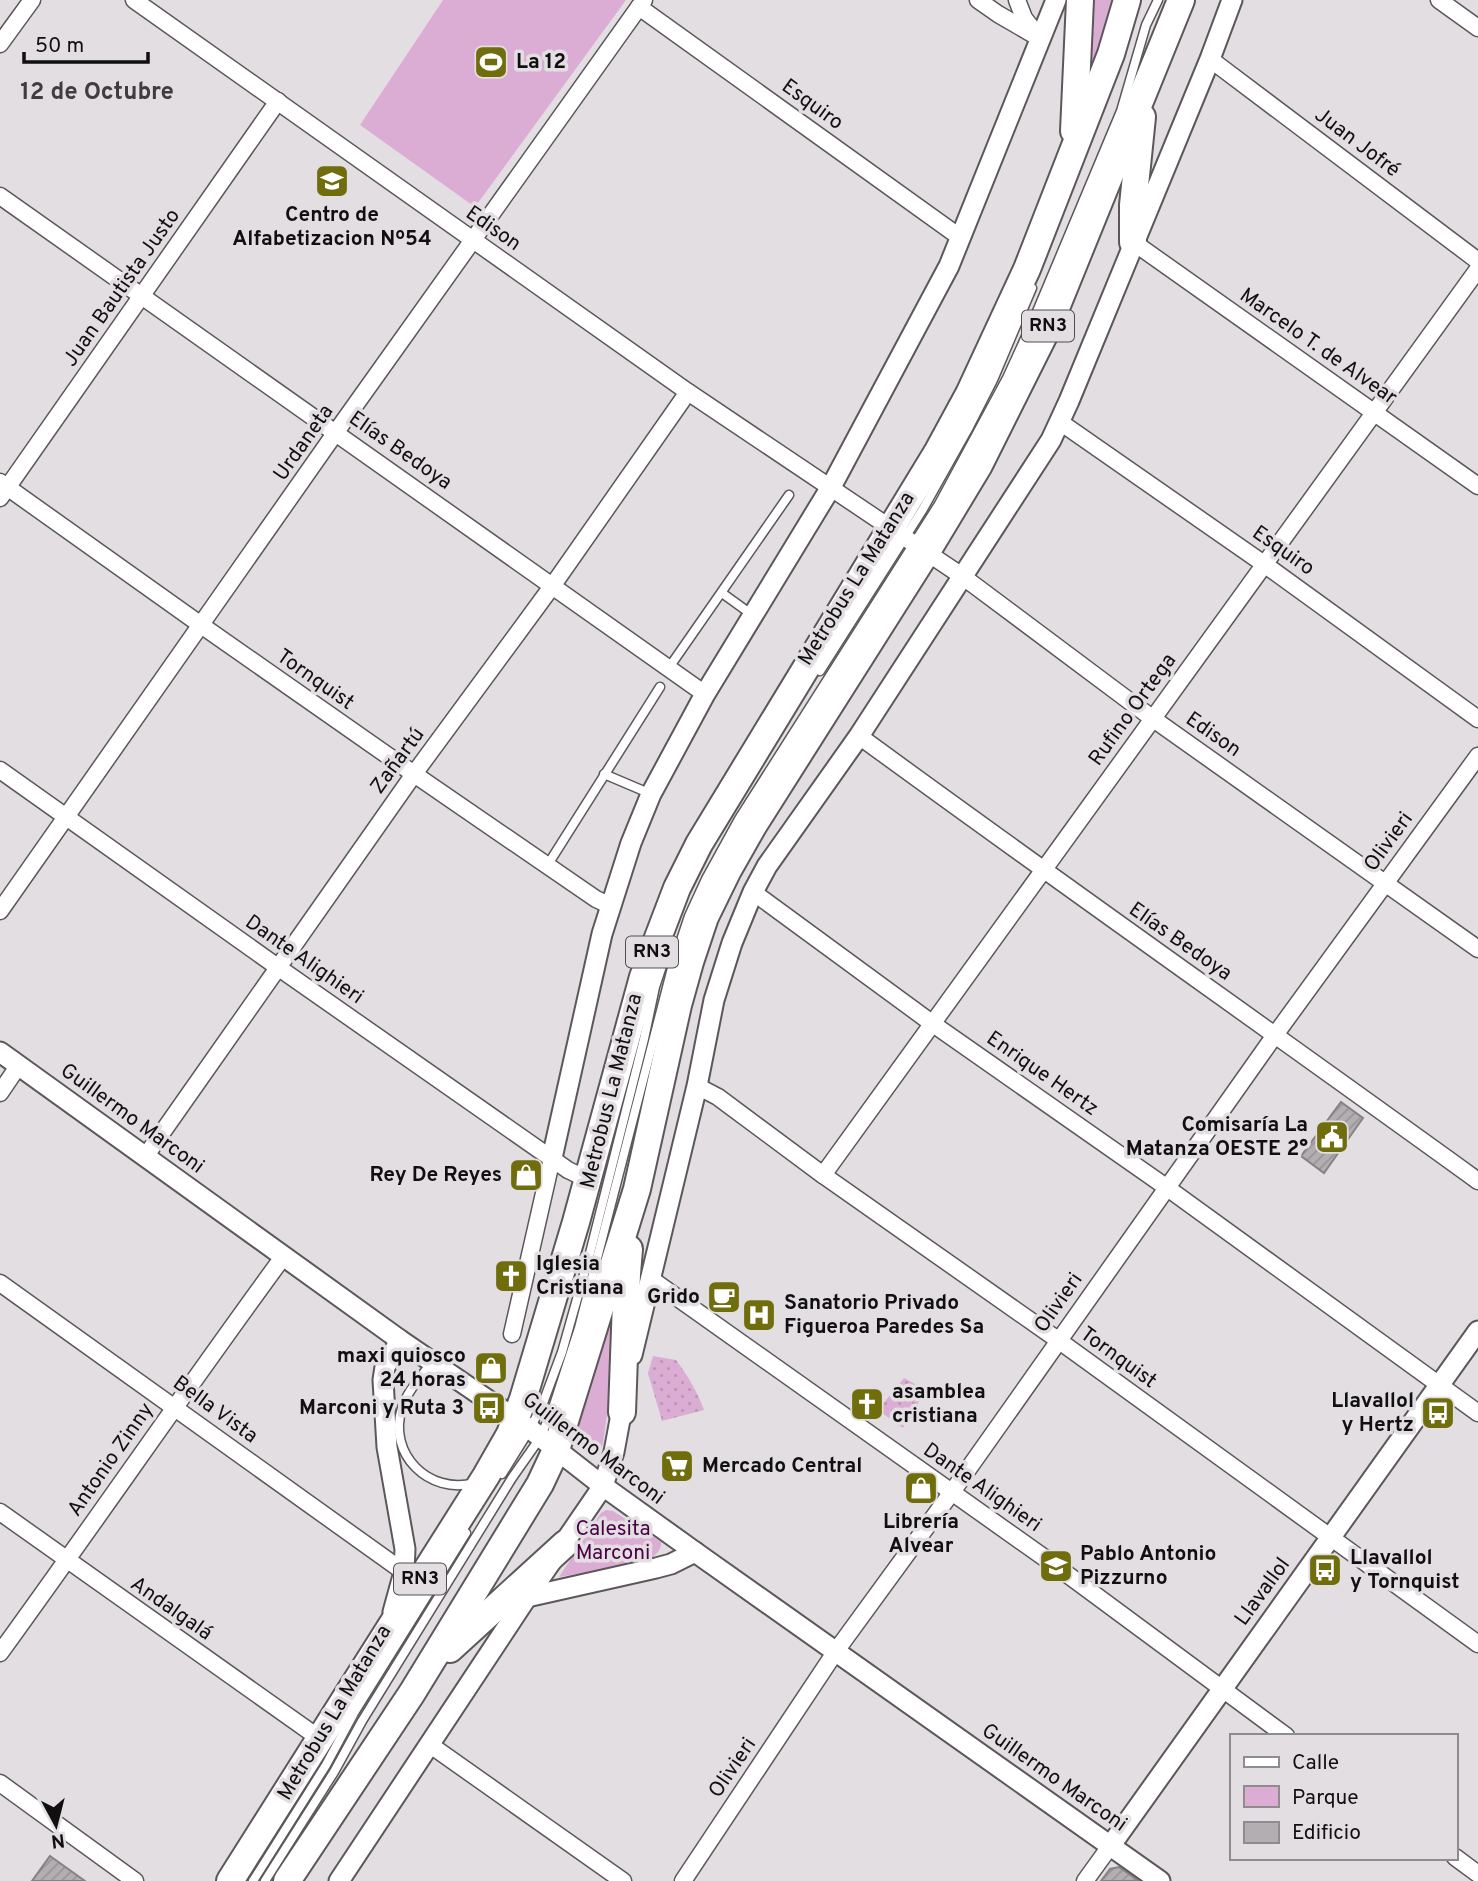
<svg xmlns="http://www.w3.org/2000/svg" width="1478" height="1881" viewBox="0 0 1478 1881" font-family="Overpass,sans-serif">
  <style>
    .grass { fill: url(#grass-dots) }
    .park { fill: #dcadd4 }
    .building { fill: url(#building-hatch); stroke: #868286; stroke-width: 2 }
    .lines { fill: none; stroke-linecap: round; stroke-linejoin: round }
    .service-casing { stroke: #5b575a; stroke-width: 11 }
    .minor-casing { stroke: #5b575a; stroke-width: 19 }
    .tertiary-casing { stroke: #5b575a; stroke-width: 23 }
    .trunk-casing { stroke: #5b575a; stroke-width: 30 }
    .service { stroke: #fff; stroke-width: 8 }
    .minor { stroke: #fff; stroke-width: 16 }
    .tertiary { stroke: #fff; stroke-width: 19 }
    .trunk { stroke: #fff; stroke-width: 26 }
    .labels { text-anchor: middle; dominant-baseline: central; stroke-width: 7; stroke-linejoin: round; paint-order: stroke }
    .shield { fill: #e3dee2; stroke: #504e50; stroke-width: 2 }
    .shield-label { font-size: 19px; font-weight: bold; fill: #111011 }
    .poi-label { font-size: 21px; font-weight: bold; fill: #111011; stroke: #e3dee2; text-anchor: start }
    .street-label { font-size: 21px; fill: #111011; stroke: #e3dee2 }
    .park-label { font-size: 21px; fill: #4a0045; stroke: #e3dee2 }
    .quarter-label { font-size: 24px; font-weight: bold; fill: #403d40; stroke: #e3dee2 }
  </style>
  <defs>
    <pattern id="grass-dots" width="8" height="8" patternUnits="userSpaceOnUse" patternTransform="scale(1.75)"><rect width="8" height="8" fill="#dcadd4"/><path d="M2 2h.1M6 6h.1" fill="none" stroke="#bc94b5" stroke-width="1.8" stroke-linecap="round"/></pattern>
    <pattern id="building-hatch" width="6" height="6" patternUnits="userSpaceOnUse" patternTransform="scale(1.75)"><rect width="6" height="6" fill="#b2aeb1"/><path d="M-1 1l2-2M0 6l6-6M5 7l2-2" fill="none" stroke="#989597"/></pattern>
  </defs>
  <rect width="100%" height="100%" fill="#e3dee2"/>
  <g class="grass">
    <path d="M653 1356 676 1360C688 1376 697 1391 704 1410L662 1421 648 1373Z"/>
    <polygon points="904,1378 926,1390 903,1428 878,1410"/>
  </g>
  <g class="park">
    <polygon points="443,0 626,0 475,207 360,125"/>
    <polygon points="1091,0 1113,0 1085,95"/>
    <polygon points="618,1287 613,1372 603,1443 600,1454 594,1456 570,1441"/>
    <path d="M606 1510 613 1511 661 1542C662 1553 650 1559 642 1563L559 1577 601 1513Z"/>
  </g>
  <g class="building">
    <polygon points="1341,1102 1363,1118 1324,1173 1301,1156"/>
    <polygon points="50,1856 85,1881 32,1881"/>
    <polygon points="1119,1867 1139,1881 1101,1881 1110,1869"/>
  </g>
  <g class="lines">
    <g class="service-casing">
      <g id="service">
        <polyline points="722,593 751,614"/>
        <polyline points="668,669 789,495"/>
        <polyline points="820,671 923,509 969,427 993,380 1032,288"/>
        <polyline points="604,774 651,794"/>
        <polyline points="547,866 660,687"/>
        <path d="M432 1362C421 1377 407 1391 402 1408 387 1454 429 1495 474 1483"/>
        <polyline points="502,1474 530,1429 543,1403 562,1352 590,1253 644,1039 655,987 668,948"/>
        <polyline points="253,1881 326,1765 354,1713 466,1533"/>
        <polyline points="265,1881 334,1772 362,1721 512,1478 540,1438 553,1408 579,1328 673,964 689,916 706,879 739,819 939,504 1007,378 1033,321 1121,111 1146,25 1158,0"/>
      </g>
    </g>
    <g class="minor-casing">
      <g id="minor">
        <polyline points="134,0 688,392 962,576 1152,718 1478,949"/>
        <polyline points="978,0 998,14 1041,39"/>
        <polyline points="1017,0 1024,18 1035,32"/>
        <polyline points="1439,0 1478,28"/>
        <polyline points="639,7 961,238"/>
        <polyline points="0,44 32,0"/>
        <polyline points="1210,59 1478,261"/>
        <polyline points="0,196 705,694"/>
        <polyline points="1133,242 1478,486"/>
        <polyline points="1060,422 1264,564 1478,719"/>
        <polyline points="0,482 201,625 414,774 596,899 611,906"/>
        <polyline points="0,498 278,101"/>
        <path d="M859 736C1064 886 1272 1032 1478 1181"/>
        <polyline points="0,770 279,968 568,1170 587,1179"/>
        <polyline points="753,892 933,1024 1166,1187 1478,1413"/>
        <polyline points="0,911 336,432 644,0"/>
        <polyline points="697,1086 718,1097 823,1175 1058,1340 1478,1644"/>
        <polyline points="0,1093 19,1065"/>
        <polyline points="145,1157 414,774 553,585 688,392"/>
        <polyline points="823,1175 1478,269"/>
        <polyline points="651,1279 1056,1566 1286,1736"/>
        <polyline points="0,1283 404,1572"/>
        <polyline points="512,1334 552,1158"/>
        <polyline points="0,1512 309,1731 320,1736"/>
        <path d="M0 1653C95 1522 187 1388 283 1257"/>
        <polyline points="429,1744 623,1881"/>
        <polyline points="0,1783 135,1881"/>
        <polyline points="1455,1857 1478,1874"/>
        <polyline points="683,1881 836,1651 952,1492 1275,1035 1478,756"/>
        <polyline points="1085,1881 1111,1845"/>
      </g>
    </g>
    <g class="tertiary-casing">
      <g id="tertiary">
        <polyline points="0,1052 400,1340 530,1429 603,1486 695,1552 1160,1881"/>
        <polyline points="552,1158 602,934 631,843 651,794 705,694 831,487 949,266 1056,0"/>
        <polyline points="632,1355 697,1086 714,1000 732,943 753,892 767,866 859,736 1051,440 1069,401 1210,59 1232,0"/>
        <polyline points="527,1597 656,1568 671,1564 695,1552"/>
        <polyline points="393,1612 404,1572 405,1549 387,1447 383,1380 385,1367 400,1340"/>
        <polyline points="1111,1845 1478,1331"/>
        <polyline points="339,1881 527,1597 603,1486 614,1452 624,1398"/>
      </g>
    </g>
    <g class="trunk-casing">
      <g id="trunk">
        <polyline points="1074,131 1080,0"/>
        <polyline points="1133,242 1133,205 1142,117"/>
        <polyline points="622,1412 627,1274 629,1249"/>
        <polyline points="450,1649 565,1544"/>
        <polyline points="230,1881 486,1476 510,1434 523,1399 576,1222 643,977 677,888 699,844 938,451 969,394 1027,269 1111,54 1127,0"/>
        <polyline points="287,1881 412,1693 540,1484 556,1450 637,1189 678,1005 690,962 705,917 728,870 753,826 926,553 979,465 1049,325 1181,0"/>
      </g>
    </g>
    <use href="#service" class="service"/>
    <use href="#minor" class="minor"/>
    <use href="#tertiary" class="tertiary"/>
    <use href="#trunk" class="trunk"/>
  </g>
  <defs>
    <g id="stadium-square" transform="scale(1.75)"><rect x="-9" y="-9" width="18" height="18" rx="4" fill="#6f6d0c" stroke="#e3dee2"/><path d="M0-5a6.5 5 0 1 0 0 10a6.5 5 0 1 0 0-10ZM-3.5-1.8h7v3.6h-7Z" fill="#fff"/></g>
    <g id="school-square" transform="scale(1.75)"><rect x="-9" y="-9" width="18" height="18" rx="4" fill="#6f6d0c" stroke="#e3dee2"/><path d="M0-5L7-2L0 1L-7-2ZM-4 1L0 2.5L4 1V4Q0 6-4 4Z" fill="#fff"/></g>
    <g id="civic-square" transform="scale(1.75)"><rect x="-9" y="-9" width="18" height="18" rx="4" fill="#6f6d0c" stroke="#e3dee2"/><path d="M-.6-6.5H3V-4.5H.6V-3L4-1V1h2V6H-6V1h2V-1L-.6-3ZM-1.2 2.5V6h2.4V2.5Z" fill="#fff"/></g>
    <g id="shop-square" transform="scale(1.75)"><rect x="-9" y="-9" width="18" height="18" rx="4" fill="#6f6d0c" stroke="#e3dee2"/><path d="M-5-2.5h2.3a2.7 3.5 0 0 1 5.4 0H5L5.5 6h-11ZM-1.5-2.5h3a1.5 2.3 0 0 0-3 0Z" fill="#fff"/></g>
    <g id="church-square" transform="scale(1.75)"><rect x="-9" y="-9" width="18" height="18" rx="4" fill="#6f6d0c" stroke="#e3dee2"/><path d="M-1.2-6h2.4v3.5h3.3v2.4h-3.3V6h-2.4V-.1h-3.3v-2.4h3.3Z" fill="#fff"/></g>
    <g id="cafe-square" transform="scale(1.75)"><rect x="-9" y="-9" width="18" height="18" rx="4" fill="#6f6d0c" stroke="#e3dee2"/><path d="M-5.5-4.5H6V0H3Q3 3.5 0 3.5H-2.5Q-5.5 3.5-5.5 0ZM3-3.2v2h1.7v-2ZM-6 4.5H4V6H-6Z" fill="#fff"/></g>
    <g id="hospital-square" transform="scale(1.75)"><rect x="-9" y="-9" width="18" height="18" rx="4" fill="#6f6d0c" stroke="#e3dee2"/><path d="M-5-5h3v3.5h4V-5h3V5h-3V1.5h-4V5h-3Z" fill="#fff"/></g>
    <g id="bus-square" transform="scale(1.75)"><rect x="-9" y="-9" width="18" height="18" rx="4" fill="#6f6d0c" stroke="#e3dee2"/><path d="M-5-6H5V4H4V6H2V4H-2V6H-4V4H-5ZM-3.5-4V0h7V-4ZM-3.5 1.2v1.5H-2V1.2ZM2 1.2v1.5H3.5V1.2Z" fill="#fff"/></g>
    <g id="supermarket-square" transform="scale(1.75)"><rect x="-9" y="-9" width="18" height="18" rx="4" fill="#6f6d0c" stroke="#e3dee2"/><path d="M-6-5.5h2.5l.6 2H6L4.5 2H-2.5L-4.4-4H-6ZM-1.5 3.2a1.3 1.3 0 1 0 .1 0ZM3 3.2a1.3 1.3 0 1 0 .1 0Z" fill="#fff"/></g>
  </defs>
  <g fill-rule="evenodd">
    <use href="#stadium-square" x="491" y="62"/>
    <use href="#school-square" x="332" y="181"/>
    <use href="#civic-square" x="1332" y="1137"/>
    <use href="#shop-square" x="526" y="1175"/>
    <use href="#church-square" x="511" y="1276"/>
    <use href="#cafe-square" x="724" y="1297"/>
    <use href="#hospital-square" x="759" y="1315"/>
    <use href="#shop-square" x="491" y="1368"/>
    <use href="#church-square" x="867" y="1404"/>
    <use href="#bus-square" x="489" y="1408"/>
    <use href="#bus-square" x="1438" y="1413"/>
    <use href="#supermarket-square" x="677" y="1466"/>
    <use href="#shop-square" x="921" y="1488"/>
    <use href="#school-square" x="1056" y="1566"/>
    <use href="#bus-square" x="1325" y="1570"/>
  </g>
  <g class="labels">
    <g class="shield">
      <rect x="1022" y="310.5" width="52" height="31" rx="5"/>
      <rect x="626" y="936.5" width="52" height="31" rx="5"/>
      <rect x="394" y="1563.5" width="52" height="31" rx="5"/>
    </g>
    <g class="shield-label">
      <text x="1048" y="326">RN3</text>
      <text x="652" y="952">RN3</text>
      <text x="420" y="1579">RN3</text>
    </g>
    <g class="poi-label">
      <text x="516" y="62">La 12</text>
      <text x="332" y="215" text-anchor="middle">Centro de<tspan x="332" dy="24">Alfabetizacion Nº54</tspan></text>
      <text x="1308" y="1125" text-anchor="end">Comisaría La<tspan x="1308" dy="24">Matanza OESTE 2°</tspan></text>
      <text x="502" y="1175" text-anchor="end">Rey De Reyes</text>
      <text x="536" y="1264">Iglesia<tspan x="536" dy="24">Cristiana</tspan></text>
      <text x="700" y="1297" text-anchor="end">Grido</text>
      <text x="784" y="1303">Sanatorio Privado<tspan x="784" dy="24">Figueroa Paredes Sa</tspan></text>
      <text x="466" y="1356" text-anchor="end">maxi quiosco<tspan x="466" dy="24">24 horas</tspan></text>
      <text x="892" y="1392">asamblea<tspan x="892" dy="24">cristiana</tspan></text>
      <text x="1414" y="1401" text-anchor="end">Llavallol<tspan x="1414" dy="24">y Hertz</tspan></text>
      <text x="464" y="1408" text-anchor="end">Marconi y Ruta 3</text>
      <text x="702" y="1466">Mercado Central</text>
      <text x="921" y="1522" text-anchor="middle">Librería<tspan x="921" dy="24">Alvear</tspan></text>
      <text x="1080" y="1554">Pablo Antonio<tspan x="1080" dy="24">Pizzurno</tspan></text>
      <text x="1350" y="1558">Llavallol<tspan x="1350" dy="24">y Tornquist</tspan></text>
    </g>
    <g class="street-label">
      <text transform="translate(812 105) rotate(36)">Esquiro</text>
      <text transform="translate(1357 143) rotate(37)">Juan Jofré</text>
      <text transform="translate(493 229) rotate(35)">Edison</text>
      <text transform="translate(122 288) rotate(-55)">Juan Bautista Justo</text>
      <text transform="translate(1318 347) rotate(35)">Marcelo T. de Alvear</text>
      <text transform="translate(304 443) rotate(-55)">Urdaneta</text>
      <text transform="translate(400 451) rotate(35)">Elías Bedoya</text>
      <text transform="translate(1283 551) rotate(35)">Esquiro</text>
      <text transform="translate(857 579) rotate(-58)">Metrobus La Matanza</text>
      <text transform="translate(315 680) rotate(35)">Tornquist</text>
      <text transform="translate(1133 710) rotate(-54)">Rufino Ortega</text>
      <text transform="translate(1213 735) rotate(35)">Edison</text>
      <text transform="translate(398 761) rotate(-54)">Zañartú</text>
      <text transform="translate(1389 842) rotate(-54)">Olivieri</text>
      <text transform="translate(1180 942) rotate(35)">Elías Bedoya</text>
      <text transform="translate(304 960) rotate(35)">Dante Alighieri</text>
      <text transform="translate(1042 1074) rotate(35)">Enrique Hertz</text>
      <text transform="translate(612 1091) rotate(-76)">Metrobus La Matanza</text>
      <text transform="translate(132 1119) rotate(36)">Guillermo Marconi</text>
      <text transform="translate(1059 1303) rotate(-55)">Olivieri</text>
      <text transform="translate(1118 1358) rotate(36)">Tornquist</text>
      <text transform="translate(215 1410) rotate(36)">Bella Vista</text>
      <text transform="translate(593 1449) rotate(37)">Guillermo Marconi</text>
      <text transform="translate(111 1460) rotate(-55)">Antonio Zinny</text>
      <text transform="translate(982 1488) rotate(35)">Dante Alighieri</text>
      <text transform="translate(1263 1592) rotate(-54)">Llavallol</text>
      <text transform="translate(171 1609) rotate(35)">Andalgalá</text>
      <text transform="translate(335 1713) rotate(-59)">Metrobus La Matanza</text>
      <text transform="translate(733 1768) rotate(-56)">Olivieri</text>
      <text transform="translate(1054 1778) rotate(35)">Guillermo Marconi</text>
    </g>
    <g class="park-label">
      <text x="613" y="1529">Calesita<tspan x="613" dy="24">Marconi</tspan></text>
    </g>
    <g class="quarter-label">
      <text x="97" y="93">12 de Octubre</text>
    </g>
  </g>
  <rect x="1230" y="1734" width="228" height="126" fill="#e3dee2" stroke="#8f8c8e" stroke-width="2"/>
  <rect x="1244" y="1757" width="35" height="10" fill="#ffffff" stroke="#8f8c8e" stroke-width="2"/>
  <text x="1292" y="1769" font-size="21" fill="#111011">Calle</text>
  <rect x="1244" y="1786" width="35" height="21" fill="#dcadd4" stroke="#8f8c8e" stroke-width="2"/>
  <text x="1292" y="1804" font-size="21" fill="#111011">Parque</text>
  <rect x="1244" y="1822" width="35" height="21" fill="#b2aeb1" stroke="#8f8c8e" stroke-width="2"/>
  <text x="1292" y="1839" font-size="21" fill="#111011">Edificio</text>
  <g transform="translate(56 1825) rotate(173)" stroke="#e3dee2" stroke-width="5" paint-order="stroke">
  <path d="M0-5L12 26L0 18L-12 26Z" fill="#111011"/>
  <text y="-10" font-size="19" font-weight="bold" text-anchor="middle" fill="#111011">N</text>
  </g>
  <path d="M24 52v10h124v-10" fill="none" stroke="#111011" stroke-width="3.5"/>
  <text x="35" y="52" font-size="21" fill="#111011" stroke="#e3dee2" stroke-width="5" paint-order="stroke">50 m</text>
</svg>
